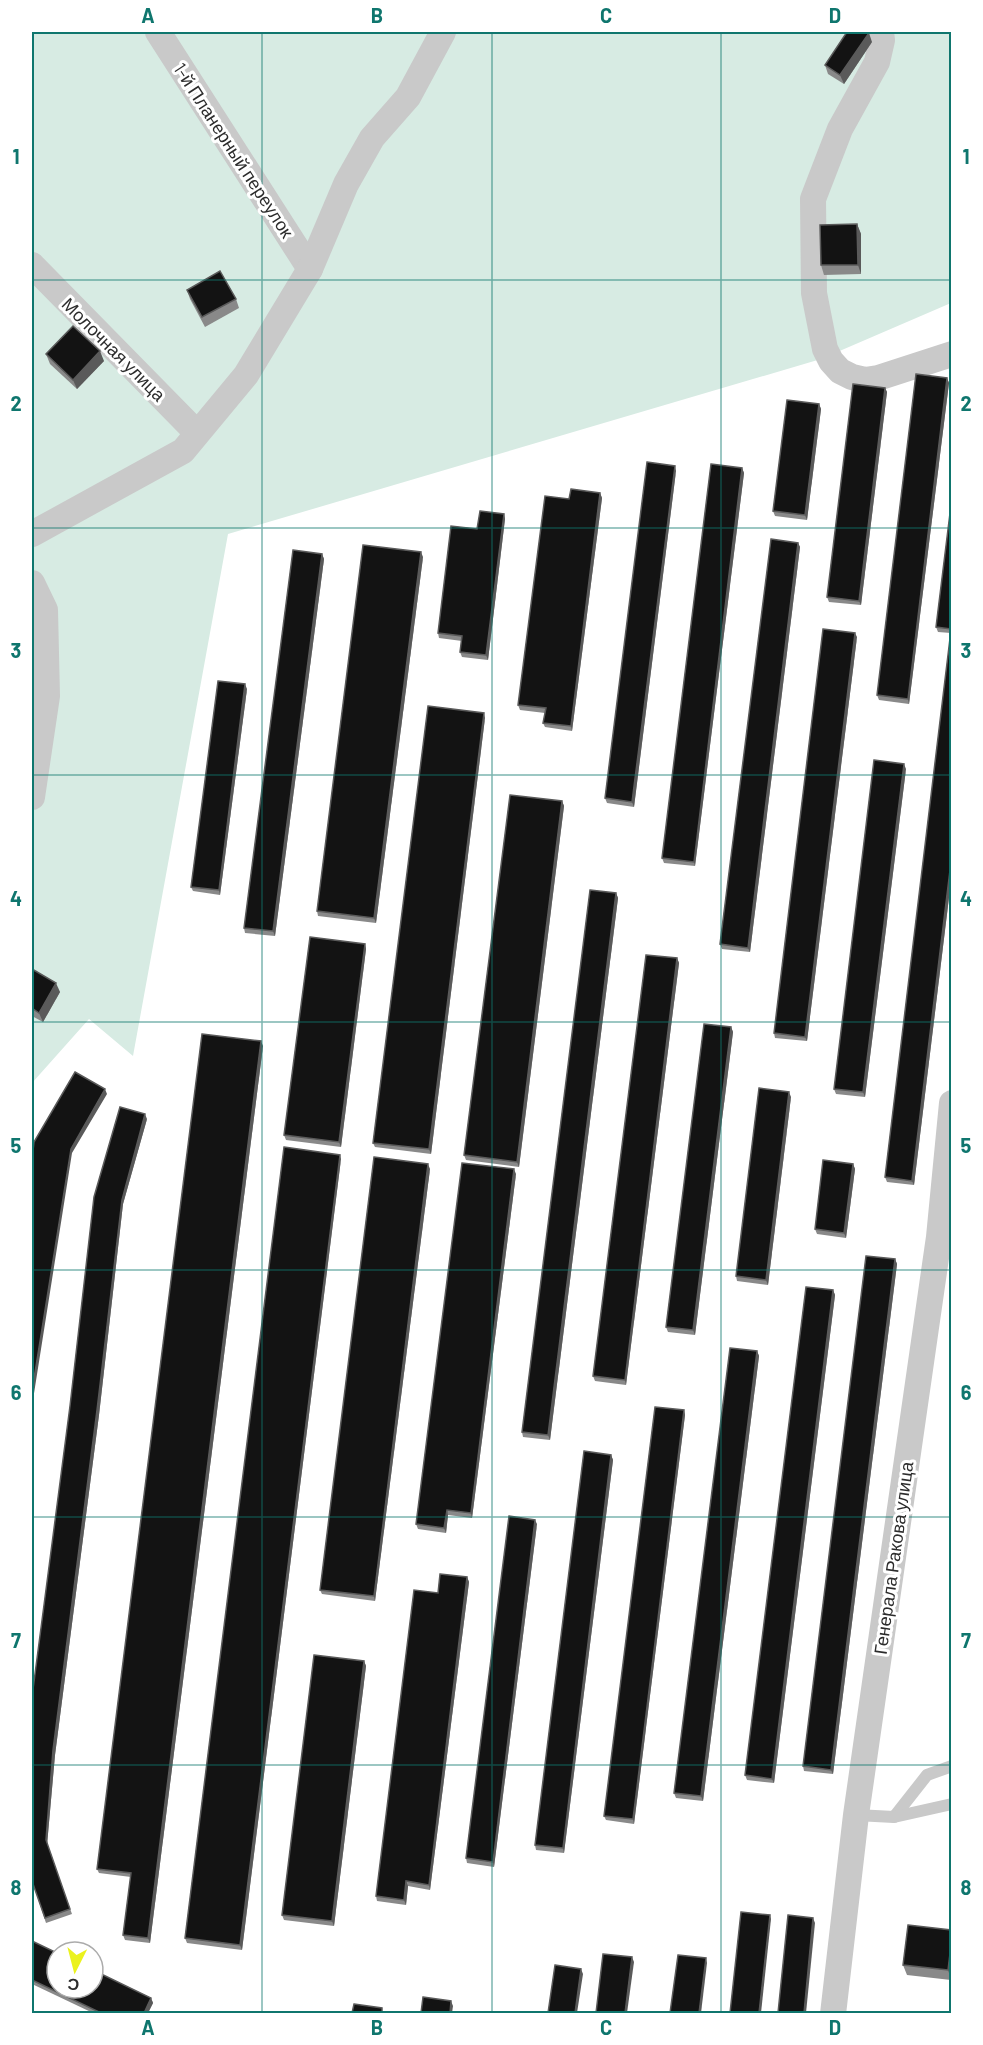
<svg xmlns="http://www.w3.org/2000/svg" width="983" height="2045" viewBox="0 0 983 2045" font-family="Barlow,sans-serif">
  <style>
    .green { fill: #d7ebe3 }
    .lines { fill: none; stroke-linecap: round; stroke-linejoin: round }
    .lane { stroke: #c9c9c9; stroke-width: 12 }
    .street { stroke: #c9c9c9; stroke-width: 26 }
    .wall { fill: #898989 }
    .shaded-wall { fill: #5a5a5a }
    .building { fill: #131313; stroke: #5a5a5a; stroke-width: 1.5 }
    .grid { fill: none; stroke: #0f766e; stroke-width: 1.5; stroke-opacity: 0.55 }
    .labels { text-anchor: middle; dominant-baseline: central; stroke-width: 6; stroke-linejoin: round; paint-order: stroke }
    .street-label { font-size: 18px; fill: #2c2c2c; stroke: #fff }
    .neatline { fill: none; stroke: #0f766e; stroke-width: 2 }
    .grid-label { font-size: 20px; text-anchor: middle; font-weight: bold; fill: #0f766e }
  </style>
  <rect width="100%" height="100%" fill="#fff"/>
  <polygon class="green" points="32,32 951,32 951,303 821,359 228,534 133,1056 89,1019 32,1083"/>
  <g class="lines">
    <g class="lane">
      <polyline points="856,1815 894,1817 927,1775 952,1766"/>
      <polyline points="894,1817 952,1804"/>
    </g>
    <g class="street">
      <polyline points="158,32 310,269"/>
      <polyline points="881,32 882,40 877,62 840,129 813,199 814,293 825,349 831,361 840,371 852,377 865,380 878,378 952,354"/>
      <polyline points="32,265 197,433"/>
      <polyline points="32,534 183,451 246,375 310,269 346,184 372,138 408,97 443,32"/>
      <polyline points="32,583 45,610 47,696 32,797"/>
      <polyline points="833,2014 856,1815 939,1237 952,1103"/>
    </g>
  </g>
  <g class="wall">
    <polygon points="872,42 844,84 828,74 825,65"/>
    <polygon points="857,224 861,234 861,274 824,275 821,265"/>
    <polygon points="187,290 236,299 239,308 205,327 190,299"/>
    <polygon points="46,354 104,361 77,389 50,364"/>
    <polygon points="947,378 949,383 909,704 879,700 877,695"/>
    <polygon points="885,388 887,392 861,605 829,602 827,597"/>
    <polygon points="819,404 821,409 807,520 775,516 773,511"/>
    <polygon points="742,468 744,473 695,866 664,863 662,858"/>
    <polygon points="676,471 634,807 607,803 605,798"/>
    <polygon points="600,493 602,498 572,731 545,727 543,723 545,713 520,710 518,705 569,499"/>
    <polygon points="951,505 951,881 914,1185 887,1182 885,1177 951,633 938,632 936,627"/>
    <polygon points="504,514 505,519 488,660 462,657 460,652 462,641 439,638 438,633 477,529"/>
    <polygon points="798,543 800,547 750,952 722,949 720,944"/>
    <polygon points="322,554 324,559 275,936 245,933 244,928"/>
    <polygon points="423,557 376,923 318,916 317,911"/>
    <polygon points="857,637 807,1041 775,1038 774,1033"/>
    <polygon points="247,689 220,895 193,891 191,887"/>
    <polygon points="485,718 431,1154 375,1147 373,1143"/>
    <polygon points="906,769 865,1097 836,1094 834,1089"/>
    <polygon points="562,801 564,806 519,1167 466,1160 464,1155"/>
    <polygon points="616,893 618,898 550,1440 523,1437 522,1432"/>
    <polygon points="365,944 366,949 341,1147 286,1140 284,1135"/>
    <polygon points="677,958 679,963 626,1385 595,1381 593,1376"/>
    <polygon points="32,969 60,992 43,1022 32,1016"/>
    <polygon points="731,1027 733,1032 695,1335 668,1332 666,1327"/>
    <polygon points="263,1046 150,1943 125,1940 123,1935 131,1877 99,1873 97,1869"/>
    <polygon points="791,1097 768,1285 737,1281 736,1276"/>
    <polygon points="147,1119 123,1204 99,1415 55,1755 47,1845 72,1914 46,1923 32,1881 70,1406 94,1197"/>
    <polygon points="341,1159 242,1950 187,1943 185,1938"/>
    <polygon points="853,1164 855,1169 846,1238 817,1234 815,1229"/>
    <polygon points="430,1169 375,1601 322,1594 320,1590"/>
    <polygon points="516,1174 472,1518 448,1515 446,1533 418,1529 416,1524"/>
    <polygon points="895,1259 897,1264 833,1774 804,1771 803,1766"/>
    <polygon points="833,1290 835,1295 774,1783 747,1780 745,1775"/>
    <polygon points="757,1351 759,1356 703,1801 676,1798 674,1793"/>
    <polygon points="684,1410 685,1415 634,1824 606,1820 604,1816"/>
    <polygon points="611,1455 613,1460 564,1853 536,1850 535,1845"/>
    <polygon points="537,1524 494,1867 467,1863 466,1858"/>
    <polygon points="467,1577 469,1582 430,1890 408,1886 406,1905 377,1901 376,1896 438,1593"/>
    <polygon points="364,1661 366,1666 334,1926 284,1920 282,1915"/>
    <polygon points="951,1930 951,1980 907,1975 903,1965"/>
    <polygon points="32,1941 151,1998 153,2003 148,2013 93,2013 32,1984"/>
  </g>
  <g class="shaded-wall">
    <polygon points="869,33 872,42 844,84 840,75"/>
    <polygon points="857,224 861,234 861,274 858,265"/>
    <polygon points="100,351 104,361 77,389 73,380"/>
    <polygon points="947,378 949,383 909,704 908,699"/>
    <polygon points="885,388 887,392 861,605 859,601"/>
    <polygon points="819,404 821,409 807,520 805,515"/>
    <polygon points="675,466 676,471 634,807 632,802"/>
    <polygon points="742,468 744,473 695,866 694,862"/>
    <polygon points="600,493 602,498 572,731 571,726"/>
    <polygon points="504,514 505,519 488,660 486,655"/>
    <polygon points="798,543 800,547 750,952 748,948"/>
    <polygon points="421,552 423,557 376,923 374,918"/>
    <polygon points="322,554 324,559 275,936 273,931"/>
    <polygon points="855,633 857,637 807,1041 805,1037"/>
    <polygon points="245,684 247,689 220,895 219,890"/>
    <polygon points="484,713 485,718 431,1154 429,1149"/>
    <polygon points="904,764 906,769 865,1097 863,1092"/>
    <polygon points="562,801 564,806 519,1167 517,1162"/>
    <polygon points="951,862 951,881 914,1185 912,1181"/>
    <polygon points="616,893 618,898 550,1440 548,1435"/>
    <polygon points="365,944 366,949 341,1147 339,1142"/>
    <polygon points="677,958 679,963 626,1385 625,1380"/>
    <polygon points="56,983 60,992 43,1022 39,1013"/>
    <polygon points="731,1027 733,1032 695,1335 693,1330"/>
    <polygon points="261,1041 263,1046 150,1943 148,1938"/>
    <polygon points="105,1089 107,1094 72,1153 32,1406 32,1391 71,1149"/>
    <polygon points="789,1092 791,1097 768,1285 766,1280"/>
    <polygon points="145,1114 147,1119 123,1204 99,1415 55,1755 47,1845 46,1840 53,1750 122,1200"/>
    <polygon points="340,1155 341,1159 242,1950 240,1945"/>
    <polygon points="428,1164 430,1169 375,1601 374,1596"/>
    <polygon points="853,1164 855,1169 846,1238 844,1233"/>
    <polygon points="514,1169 516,1174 472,1518 471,1513"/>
    <polygon points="895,1259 897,1264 833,1774 831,1770"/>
    <polygon points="833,1290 835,1295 774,1783 772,1779"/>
    <polygon points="757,1351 759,1356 703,1801 701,1796"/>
    <polygon points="684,1410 685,1415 634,1824 633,1819"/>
    <polygon points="611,1455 613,1460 564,1853 563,1848"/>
    <polygon points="447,1510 448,1515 446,1533 444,1528"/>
    <polygon points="535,1520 537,1524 494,1867 493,1862"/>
    <polygon points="467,1577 469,1582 430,1890 429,1885"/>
    <polygon points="364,1661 366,1666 334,1926 332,1921"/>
    <polygon points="406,1881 408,1886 406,1905 404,1900"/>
    <polygon points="770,1915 771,1919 761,2013 759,2013"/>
    <polygon points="813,1918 815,1923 806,2013 804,2013"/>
    <polygon points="951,1945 951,1979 948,1970"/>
    <polygon points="632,1957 634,1962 627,2013 625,2013"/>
    <polygon points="706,1958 707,1963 701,2013 699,2013"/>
    <polygon points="581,1969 583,1974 577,2013 575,2013"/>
    <polygon points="151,1998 153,2003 148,2013 144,2013"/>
    <polygon points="451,2001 453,2006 452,2013 450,2013"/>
  </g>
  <g class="building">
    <polygon points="847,32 867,32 869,33 840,75 825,65"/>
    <polygon points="857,224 858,265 821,265 820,225"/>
    <polygon points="220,271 236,299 202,317 187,290"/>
    <polygon points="73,326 100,351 73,380 46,354"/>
    <polygon points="916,374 947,378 908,699 877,695"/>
    <polygon points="853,384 885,388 859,601 827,597"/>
    <polygon points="787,400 819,404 805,515 773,511"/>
    <polygon points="647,462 675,466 632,802 605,798"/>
    <polygon points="711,464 742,468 694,862 662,858"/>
    <polygon points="571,489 600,493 571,726 543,723 546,708 518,705 545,496 569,499"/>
    <polygon points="951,505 951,629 936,627"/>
    <polygon points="480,511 504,514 486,655 460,652 462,636 438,633 451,526 477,529"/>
    <polygon points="771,539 798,543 748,948 720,944"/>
    <polygon points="363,545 421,552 374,918 317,911"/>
    <polygon points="293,550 322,554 273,931 244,928"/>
    <polygon points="823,629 855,633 805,1037 774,1033"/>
    <polygon points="951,630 951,862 912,1181 885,1177"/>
    <polygon points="218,681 245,684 219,890 191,887"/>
    <polygon points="428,706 484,713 429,1149 373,1143"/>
    <polygon points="874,760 904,764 863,1092 834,1089"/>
    <polygon points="510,795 562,801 517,1162 464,1155"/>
    <polygon points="590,890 616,893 548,1435 522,1432"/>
    <polygon points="310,937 365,944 339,1142 284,1135"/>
    <polygon points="646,955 677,958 625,1380 593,1376"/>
    <polygon points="32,969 56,983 39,1013 32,1008"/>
    <polygon points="704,1024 731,1027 693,1330 666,1327"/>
    <polygon points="202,1034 261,1041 148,1938 123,1935 131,1873 97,1869"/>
    <polygon points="75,1072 105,1089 71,1149 32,1391 32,1160 34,1142"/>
    <polygon points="759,1088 789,1092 766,1280 736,1276"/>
    <polygon points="120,1107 145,1114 122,1200 97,1410 53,1750 46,1840 70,1909 45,1918 32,1881 32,1697 70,1406 94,1197"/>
    <polygon points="284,1147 340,1155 240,1945 185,1938"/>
    <polygon points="374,1157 428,1164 374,1596 320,1590"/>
    <polygon points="823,1160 853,1164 844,1233 815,1229"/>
    <polygon points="462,1163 514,1169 471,1513 447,1510 444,1528 416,1524"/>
    <polygon points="866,1256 895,1259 831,1770 803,1766"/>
    <polygon points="806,1287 833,1290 772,1779 745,1775"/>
    <polygon points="730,1348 757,1351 701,1796 674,1793"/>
    <polygon points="655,1407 684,1410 633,1819 604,1816"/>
    <polygon points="584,1451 611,1455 563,1848 535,1845"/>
    <polygon points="509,1516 535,1520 493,1862 466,1858"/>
    <polygon points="440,1574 467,1577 429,1885 406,1881 404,1900 376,1896 414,1590 438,1593"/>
    <polygon points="314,1655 364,1661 332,1921 282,1915"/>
    <polygon points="741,1912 770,1915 759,2013 730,2013"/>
    <polygon points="788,1915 813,1918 804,2013 778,2013"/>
    <polygon points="908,1925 951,1930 951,1945 948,1970 903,1965"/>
    <polygon points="32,1941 57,1953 57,1988 93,1988 93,1970 151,1998 144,2013 101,2013 32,1980"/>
    <polygon points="603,1954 632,1957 625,2013 596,2013"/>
    <polygon points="678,1955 706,1958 699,2013 670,2013"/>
    <polygon points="555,1965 581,1969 575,2013 548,2013"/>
    <polygon points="423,1997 451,2001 450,2013 421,2013"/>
    <polygon points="354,2004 382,2008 382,2013 352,2013"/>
    <polygon points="477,2012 493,2013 476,2013"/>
  </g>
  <path class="grid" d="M262 32V2014M492 32V2014M721 32V2014M32 280H952M32 528H952M32 775H952M32 1022H952M32 1270H952M32 1517H952M32 1765H952"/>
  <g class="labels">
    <g class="street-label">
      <text transform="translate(234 150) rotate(57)">1-й Планерный переулок</text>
      <text transform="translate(114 349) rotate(45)">Молочная улица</text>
      <text transform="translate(893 1558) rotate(-82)">Генерала Ракова улица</text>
    </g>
  </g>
  <rect width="983" height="2045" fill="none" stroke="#ffffff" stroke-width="66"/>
  <g transform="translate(75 1970) rotate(186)"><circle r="28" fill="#ffffff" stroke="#ababab" stroke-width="1.5"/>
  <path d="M0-4.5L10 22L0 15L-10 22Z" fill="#ebf21e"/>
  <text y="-9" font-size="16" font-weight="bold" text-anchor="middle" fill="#2c2c2c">С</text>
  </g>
  <rect x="33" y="33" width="917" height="1979" class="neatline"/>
  <g class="grid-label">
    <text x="148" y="23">A</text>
    <text x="377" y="23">B</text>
    <text x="606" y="23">C</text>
    <text x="835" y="23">D</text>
    <text x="16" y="164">1</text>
    <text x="966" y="164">1</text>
    <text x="16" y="411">2</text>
    <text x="966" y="411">2</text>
    <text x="16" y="658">3</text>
    <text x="966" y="658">3</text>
    <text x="16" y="906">4</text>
    <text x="966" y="906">4</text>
    <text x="16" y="1153">5</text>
    <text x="966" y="1153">5</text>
    <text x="16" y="1400">6</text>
    <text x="966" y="1400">6</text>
    <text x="16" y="1648">7</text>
    <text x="966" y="1648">7</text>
    <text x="16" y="1895">8</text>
    <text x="966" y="1895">8</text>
    <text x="148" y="2035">A</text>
    <text x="377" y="2035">B</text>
    <text x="606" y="2035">C</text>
    <text x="835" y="2035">D</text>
  </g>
</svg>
